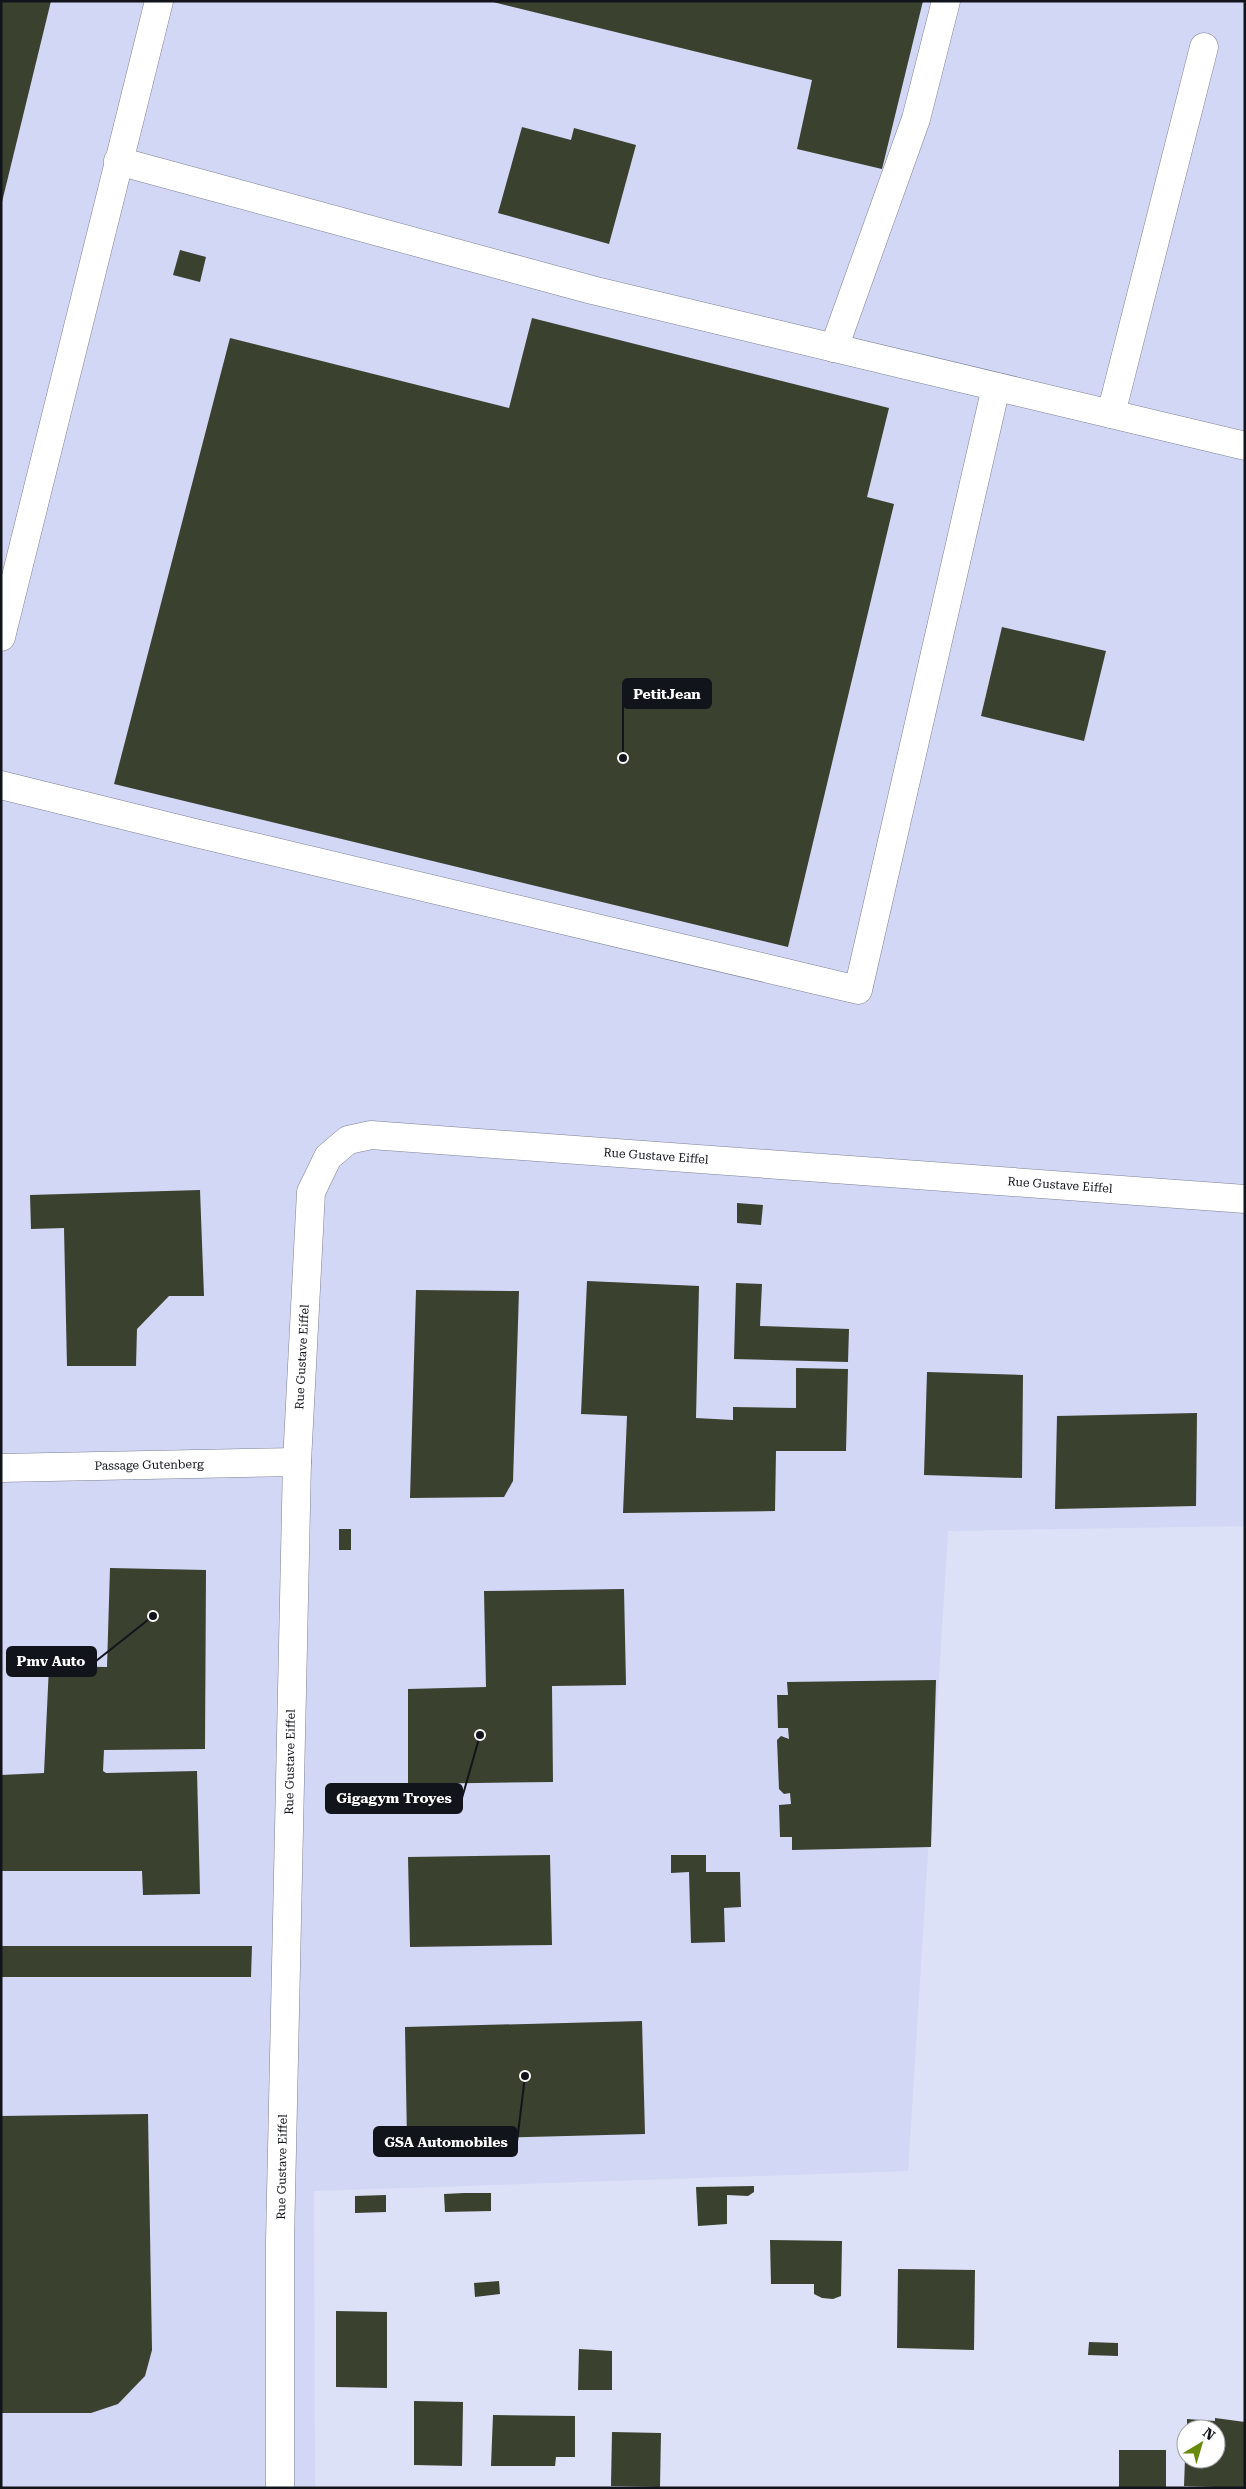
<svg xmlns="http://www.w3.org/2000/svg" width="1246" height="2489" viewBox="0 0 1246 2489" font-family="'Roboto Serif',serif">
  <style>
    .built { fill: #d1d7f4 }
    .building { fill: #3a412f }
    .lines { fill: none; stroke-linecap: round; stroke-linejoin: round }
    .minor-casing { stroke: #7d8195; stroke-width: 29 }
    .minor { stroke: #fff; stroke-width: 28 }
    .labels { text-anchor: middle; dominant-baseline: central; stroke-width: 5; stroke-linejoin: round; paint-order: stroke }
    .street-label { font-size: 12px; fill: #12141b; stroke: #fff }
    .leader { fill: none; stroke: #12141b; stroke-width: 2 }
    .callout-dot { fill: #12141b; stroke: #fff; stroke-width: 2 }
    .callout { fill: #12141b; stroke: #12141b; stroke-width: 2 }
    .callout-label { font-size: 14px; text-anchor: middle; font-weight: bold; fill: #fff }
  </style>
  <rect width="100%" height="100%" fill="#dce1f7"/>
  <polygon class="built" points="1,1 1245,1 1245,1526 948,1531 908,2171 314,2191 315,2488 1,2488"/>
  <g class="building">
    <polygon points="1,1 51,1 2,202 1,201"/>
    <polygon points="489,1 923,1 882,169 797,149 812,80"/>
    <polygon points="522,127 571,140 574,128 636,145 609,244 498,213"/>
    <polygon points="180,250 206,257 200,282 173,275"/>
    <polygon points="532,318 889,408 867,497 894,504 788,947 114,784 230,338 509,408"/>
    <polygon points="1002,627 1106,651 1084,741 981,716"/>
    <polygon points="200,1190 204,1296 169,1296 137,1329 136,1366 67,1366 64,1228 31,1229 30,1195"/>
    <polygon points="737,1203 763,1205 761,1225 737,1223"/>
    <polygon points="587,1281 699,1286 696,1418 733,1420 733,1407 796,1408 796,1368 848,1369 846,1451 776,1451 775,1511 623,1513 627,1416 581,1414"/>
    <polygon points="736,1283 762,1284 760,1326 849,1329 848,1362 734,1359"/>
    <polygon points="416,1290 519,1291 513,1481 504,1497 410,1498"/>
    <polygon points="927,1372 1023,1375 1022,1478 924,1475"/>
    <polygon points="1197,1413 1196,1506 1055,1509 1057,1416"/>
    <rect x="339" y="1529" width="12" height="21"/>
    <polygon points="110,1568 206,1570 205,1749 104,1750 103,1771 106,1773 197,1771 200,1894 143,1895 142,1871 1,1871 1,1775 44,1773 49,1666 107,1667"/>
    <polygon points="624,1589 626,1685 552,1686 553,1782 408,1784 408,1689 486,1687 484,1591"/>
    <polygon points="936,1680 931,1847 792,1850 792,1837 780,1837 779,1805 791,1804 790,1793 784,1794 779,1789 777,1740 781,1736 789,1739 788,1728 778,1728 777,1695 788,1695 787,1682"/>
    <polygon points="550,1855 552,1945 410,1947 408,1857"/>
    <polygon points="671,1855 706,1855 706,1872 740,1872 741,1907 724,1908 725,1942 691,1943 689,1872 671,1873"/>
    <polygon points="1,1946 252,1946 251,1977 1,1977"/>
    <polygon points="642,2021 645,2134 407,2140 405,2027"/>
    <polygon points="148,2114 152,2350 145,2376 118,2404 91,2413 1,2413 1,2116"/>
    <polygon points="754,2186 754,2192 748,2196 727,2195 727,2224 698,2226 696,2187"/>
    <polygon points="464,2193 491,2193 491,2211 445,2212 444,2194"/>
    <polygon points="386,2195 386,2212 355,2213 355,2196"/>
    <polygon points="770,2240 842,2241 841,2296 833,2299 822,2298 814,2294 814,2284 771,2284"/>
    <polygon points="898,2269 975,2270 974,2350 897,2348"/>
    <polygon points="499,2281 500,2294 475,2297 474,2283"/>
    <polygon points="336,2311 387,2312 387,2388 336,2387"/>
    <polygon points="1089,2342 1118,2343 1118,2356 1088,2355"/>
    <polygon points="579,2349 612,2351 612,2390 578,2390"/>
    <polygon points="414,2401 463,2402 462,2466 414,2465"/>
    <polygon points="493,2415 575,2416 575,2457 556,2457 555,2466 491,2466"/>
    <polygon points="1215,2418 1245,2422 1245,2488 1184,2486 1185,2459 1216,2459 1216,2429 1187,2429 1187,2419 1215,2421"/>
    <polygon points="612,2432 661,2433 660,2487 611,2486"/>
    <rect x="1119" y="2450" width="47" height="38"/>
  </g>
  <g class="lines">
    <g class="minor-casing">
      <g id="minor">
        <polyline points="118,161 592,290 1245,446"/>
        <polyline points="834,348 916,119 946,1"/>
        <polyline points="1111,414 1204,47"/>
        <polyline points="1,637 159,1"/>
        <polyline points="1,785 191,832 858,990 996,387"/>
        <polyline points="1,1468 297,1462"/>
        <polyline points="280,2488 280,2241 297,1462 311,1192 328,1157 348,1140 371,1135 1245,1199"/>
      </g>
    </g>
    <use href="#minor" class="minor"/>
  </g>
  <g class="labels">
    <g class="street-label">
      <text transform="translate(656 1156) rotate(4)">Rue Gustave Eiffel</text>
      <text transform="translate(1060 1185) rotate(4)">Rue Gustave Eiffel</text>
      <text transform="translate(302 1357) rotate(-87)">Rue Gustave Eiffel</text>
      <text transform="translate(149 1465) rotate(-1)">Passage Gutenberg</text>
      <text transform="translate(290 1762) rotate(-89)">Rue Gustave Eiffel</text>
      <text transform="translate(282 2167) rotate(-89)">Rue Gustave Eiffel</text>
    </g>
  </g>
  <path class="leader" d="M623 758L623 694M153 1616L96 1661M480 1735L462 1798M525 2076L517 2142"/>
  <g class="callout-dot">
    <circle cx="623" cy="758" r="5"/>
    <circle cx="153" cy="1616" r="5"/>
    <circle cx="480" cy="1735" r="5"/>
    <circle cx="525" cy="2076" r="5"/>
  </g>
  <g class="callout">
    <rect x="623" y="679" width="88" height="29" rx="5"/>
    <rect x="7" y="1647" width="89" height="29" rx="5"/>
    <rect x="326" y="1784" width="136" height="29" rx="5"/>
    <rect x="374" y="2127" width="143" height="29" rx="5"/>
  </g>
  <g class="callout-label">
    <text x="667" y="699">PetitJean</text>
    <text x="51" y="1666">Pmv Auto</text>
    <text x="394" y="1803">Gigagym Troyes</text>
    <text x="446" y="2147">GSA Automobiles</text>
  </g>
  <rect width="1246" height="2489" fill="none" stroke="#12141b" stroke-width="5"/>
  <g transform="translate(1201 2444) rotate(38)"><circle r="24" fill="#ffffff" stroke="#a0a1a4"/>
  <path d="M0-4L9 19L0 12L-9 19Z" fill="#67890c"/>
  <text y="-8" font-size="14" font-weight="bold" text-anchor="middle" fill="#12141b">N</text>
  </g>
</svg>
